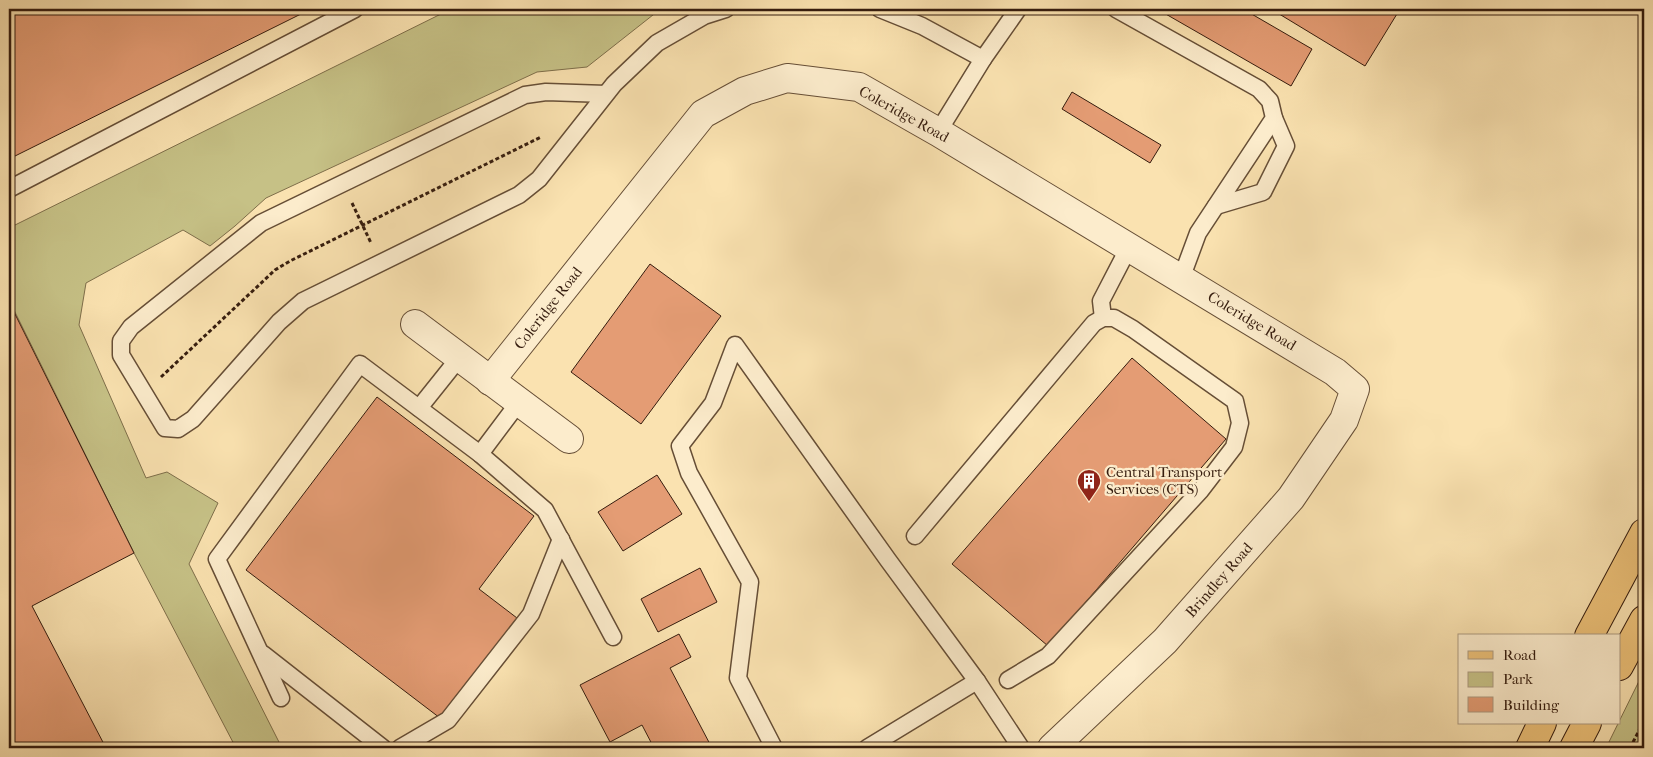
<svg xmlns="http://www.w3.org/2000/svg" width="1653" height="757" viewBox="0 0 1653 757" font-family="'IM FELL French Canon',serif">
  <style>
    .green { fill: #c6c186; stroke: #7e6e4a }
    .building { fill: #e49c74; stroke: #351c0e }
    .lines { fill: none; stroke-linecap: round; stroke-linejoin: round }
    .lane-casing { stroke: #664e36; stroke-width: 19 }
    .street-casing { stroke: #664e36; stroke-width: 30 }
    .primary-casing { stroke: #351c0e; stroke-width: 30 }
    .path { stroke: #351c0e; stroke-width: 3; stroke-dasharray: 4 2.5; stroke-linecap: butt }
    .lane { stroke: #fceccc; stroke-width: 16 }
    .street { stroke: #fceccc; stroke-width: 28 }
    .primary { stroke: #edc178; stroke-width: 28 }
    .labels { text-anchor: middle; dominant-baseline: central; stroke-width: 4.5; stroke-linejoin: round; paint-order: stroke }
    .street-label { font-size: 15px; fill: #351c0e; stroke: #fceccc }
    .poi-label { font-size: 15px; fill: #351c0e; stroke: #fceccc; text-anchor: start }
  </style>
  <rect width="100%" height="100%" fill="#fae2b0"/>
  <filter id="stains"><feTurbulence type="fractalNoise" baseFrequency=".004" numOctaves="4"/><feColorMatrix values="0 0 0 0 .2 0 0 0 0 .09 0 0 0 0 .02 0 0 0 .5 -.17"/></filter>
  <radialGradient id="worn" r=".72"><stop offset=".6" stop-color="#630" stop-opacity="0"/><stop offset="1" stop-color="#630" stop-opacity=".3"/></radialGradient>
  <g class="green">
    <polygon points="451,9 658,9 658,11 587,67 537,72 266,198 235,226 210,246 183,230 86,283 79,325 146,478 167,472 218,503 189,564 282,748 236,748 134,553 12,306 9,307 9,228"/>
    <polygon points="1644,671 1644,748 1606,748"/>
  </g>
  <g class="building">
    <polygon points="9,9 311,9 9,159"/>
    <polygon points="1157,9 1243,9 1312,49 1291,86"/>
    <polygon points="1271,9 1400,9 1365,66"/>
    <polygon points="1072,92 1161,145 1150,163 1062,109"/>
    <polygon points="650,264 721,316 641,424 571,372"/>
    <polygon points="11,306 134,553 32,606 106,748 9,748 9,307"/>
    <polygon points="1132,358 1226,439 1048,646 952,564"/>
    <polygon points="377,397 534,516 479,589 517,618 440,718 246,570"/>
    <polygon points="657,475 682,514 623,551 598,512"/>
    <polygon points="700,568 717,602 658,632 641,599"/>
    <polygon points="679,634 691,657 670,668 712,748 654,748 642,725 610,742 580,685"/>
  </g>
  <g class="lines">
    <g class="lane-casing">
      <g id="lane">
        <polyline points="880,9 922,26 983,59 938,132"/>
        <polyline points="1116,9 1259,89 1270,101 1274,118 1198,233 1181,279"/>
        <polyline points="983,59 1018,9"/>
        <polyline points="606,94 546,92 525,95 261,223 131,327 121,341 121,355 165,428 178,429 193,419 279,322 303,301 519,195 539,179 614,84 657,43 704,16 726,9"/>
        <polyline points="9,189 355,9"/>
        <polyline points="1216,206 1263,192 1286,146 1274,118"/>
        <polyline points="1103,318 1101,301 1129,247"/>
        <polyline points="419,408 459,358"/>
        <polyline points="480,454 519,402"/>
        <polyline points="915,536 1094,323 1103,318 1114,318 1133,329 1235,401 1240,423 1234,447 1201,490 1048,656 1008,680"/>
        <polyline points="263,654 383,748"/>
        <polyline points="281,698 217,559 360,364 480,454 545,510 613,637"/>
        <polyline points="400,748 448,720 531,614 561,539"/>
        <polyline points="774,748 738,678 750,582 689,473 680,446 713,403 735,345 888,560 977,681 1021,748"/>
        <polyline points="867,748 977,681"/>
      </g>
    </g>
    <g class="street-casing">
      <g id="street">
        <polyline points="415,324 569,439"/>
        <polyline points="490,381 703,114 745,91 787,78 859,87 938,132 1335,372 1355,389 1344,420 1291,498 1165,641 1052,748"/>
      </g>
    </g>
    <g class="primary-casing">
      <g id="primary">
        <polyline points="1589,636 1644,533"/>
        <polyline points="1619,666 1644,620"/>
        <polyline points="1530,748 1542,723"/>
        <polyline points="1574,748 1587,723"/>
      </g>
    </g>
    <g class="path">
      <polyline points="352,203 371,243"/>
      <polyline points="161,377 275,270 290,261 541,137"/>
      <polyline points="1630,748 1644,721"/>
    </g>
    <use href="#lane" class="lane"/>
    <use href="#street" class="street"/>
    <use href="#primary" class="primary"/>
  </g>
  <defs>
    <g id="building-pin" transform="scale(1.25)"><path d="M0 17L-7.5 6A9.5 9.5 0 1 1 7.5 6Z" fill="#8f2418" stroke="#fceccc"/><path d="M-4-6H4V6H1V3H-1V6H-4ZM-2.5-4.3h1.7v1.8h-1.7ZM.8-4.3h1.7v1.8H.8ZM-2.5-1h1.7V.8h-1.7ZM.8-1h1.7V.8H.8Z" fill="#fff"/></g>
  </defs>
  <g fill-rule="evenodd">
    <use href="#building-pin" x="1089" y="481"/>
  </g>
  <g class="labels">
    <g class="street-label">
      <text transform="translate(904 114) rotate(29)">Coleridge Road</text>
      <text transform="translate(548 308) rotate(-52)">Coleridge Road</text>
      <text transform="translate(1252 321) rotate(31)">Coleridge Road</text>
      <text transform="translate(1219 580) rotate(-49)">Brindley Road</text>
    </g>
    <g class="poi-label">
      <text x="1106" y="472">Central Transport<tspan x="1106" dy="17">Services (CTS)</tspan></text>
    </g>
  </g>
  <rect width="1653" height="757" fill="none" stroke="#fae2b0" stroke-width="30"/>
  <rect x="10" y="10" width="1633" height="737" fill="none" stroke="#351c0e" stroke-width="2.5"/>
  <rect x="15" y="15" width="1623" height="727" fill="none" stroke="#351c0e"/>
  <rect x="1458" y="634" width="162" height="90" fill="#fceccc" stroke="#ac9980"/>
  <rect x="1468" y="651" width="25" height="8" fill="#edc178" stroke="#ac9980"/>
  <text x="1503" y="660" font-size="15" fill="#351c0e">Road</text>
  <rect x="1468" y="672" width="25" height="15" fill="#c6c186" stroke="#ac9980"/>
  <text x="1503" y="684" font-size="15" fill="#351c0e">Park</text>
  <rect x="1468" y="697" width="25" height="15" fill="#e49c74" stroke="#ac9980"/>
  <text x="1503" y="710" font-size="15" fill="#351c0e">Building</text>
  <rect width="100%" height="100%" filter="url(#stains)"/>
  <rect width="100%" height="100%" fill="url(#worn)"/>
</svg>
